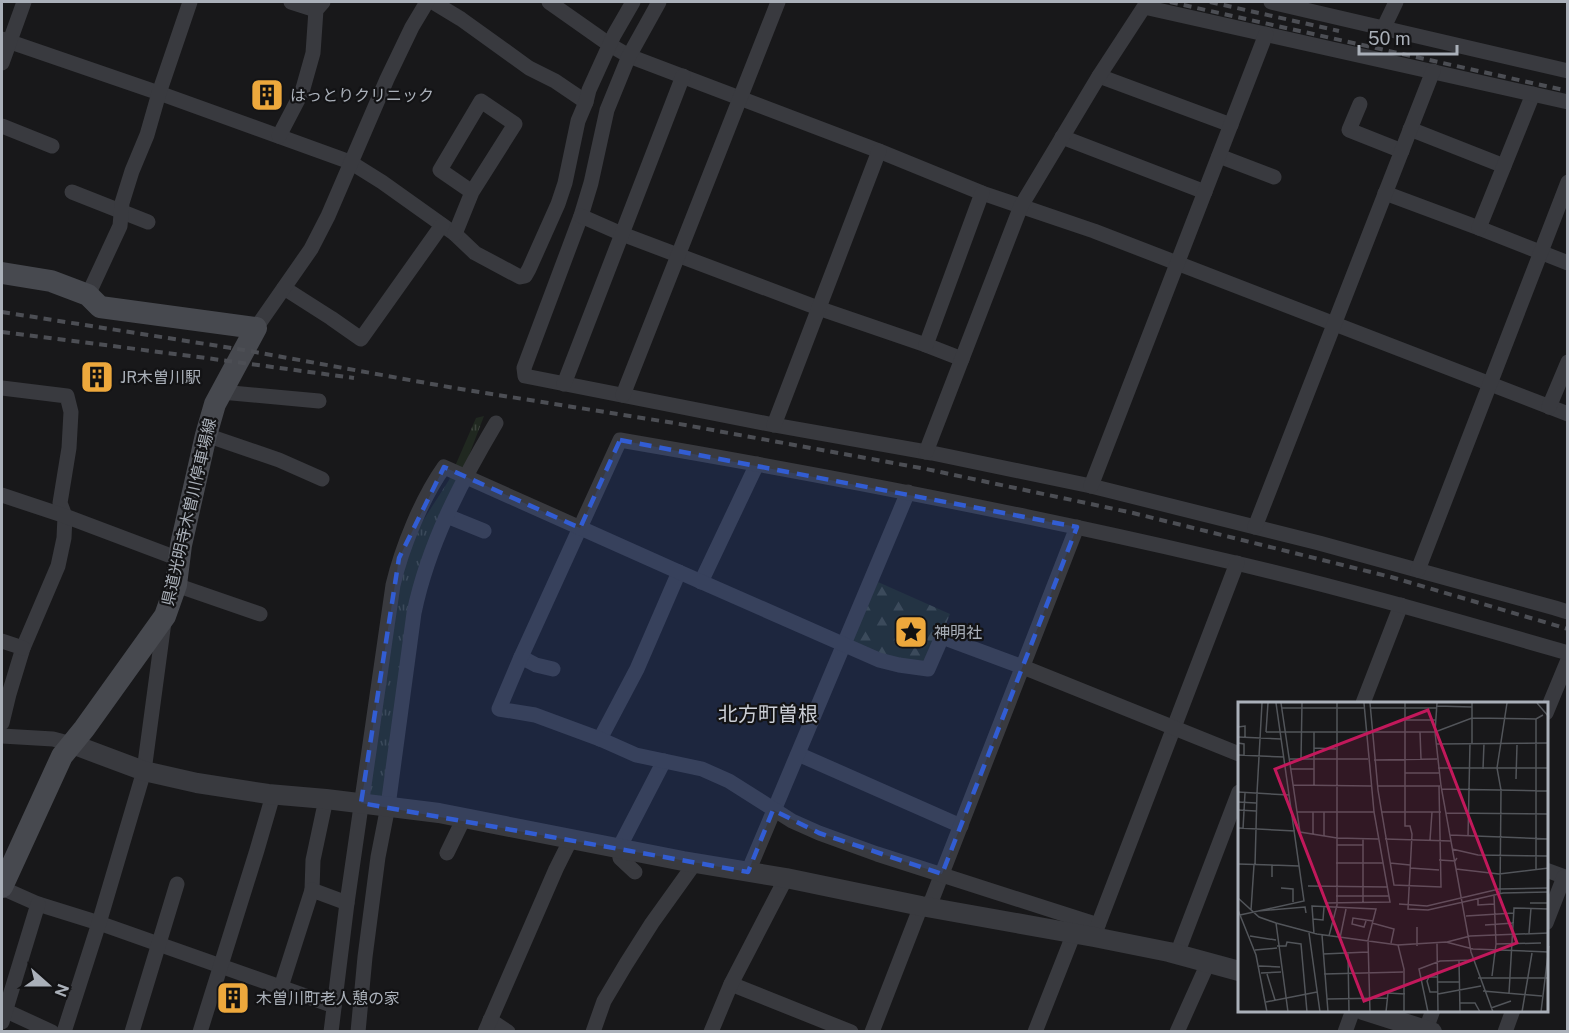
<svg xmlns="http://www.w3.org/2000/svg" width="1569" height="1033" viewBox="0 0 1569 1033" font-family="'Public Sans','Noto Sans JP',sans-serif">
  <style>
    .forest { fill: url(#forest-firs) }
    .park { fill: url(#park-tufts) }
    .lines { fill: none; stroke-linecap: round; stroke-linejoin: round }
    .minor { stroke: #393a3f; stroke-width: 15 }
    .tertiary { stroke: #393a3f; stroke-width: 20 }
    .secondary { stroke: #47494f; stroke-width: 22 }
    .rail { stroke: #4c4e54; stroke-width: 4; stroke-dasharray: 8 6; stroke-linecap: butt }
    .marked { fill: #325dd3; fill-opacity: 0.2; stroke: #325dd3; stroke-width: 4.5; stroke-dasharray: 12 8; stroke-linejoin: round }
    .labels { text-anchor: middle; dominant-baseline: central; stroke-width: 4.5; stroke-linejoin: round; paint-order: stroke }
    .poi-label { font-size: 16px; fill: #aab0b9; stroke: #131315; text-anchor: start }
    .street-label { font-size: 16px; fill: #aab0b9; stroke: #131315 }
    .quarter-label { font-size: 20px; fill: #cbced5; stroke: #131315 }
    .inset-road { fill: none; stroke: #52555a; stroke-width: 1.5 }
    .view { fill: #c2185b; fill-opacity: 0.15; stroke: #c2185b; stroke-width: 3 }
    .inset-edge { fill: none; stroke: #aab0b9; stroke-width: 3 }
  </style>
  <defs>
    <pattern id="forest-firs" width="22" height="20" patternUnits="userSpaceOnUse" patternTransform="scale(1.5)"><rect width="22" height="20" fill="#202820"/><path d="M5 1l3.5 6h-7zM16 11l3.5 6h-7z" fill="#3e453e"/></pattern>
    <pattern id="park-tufts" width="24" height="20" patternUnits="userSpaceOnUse" patternTransform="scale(1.5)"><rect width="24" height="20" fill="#202820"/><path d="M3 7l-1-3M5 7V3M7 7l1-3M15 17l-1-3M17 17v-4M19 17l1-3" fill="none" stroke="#3e453e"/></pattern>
  </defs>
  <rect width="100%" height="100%" fill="#18181a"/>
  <polygon class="forest" points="878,582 950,614 928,669 849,648"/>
  <polygon class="park" points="484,416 420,584 388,806 361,803 399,558 449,480 476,418"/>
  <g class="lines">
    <g class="minor">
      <polyline points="291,2 316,10"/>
      <polyline points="433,2 461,19 529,68 555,81 586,102"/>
      <polyline points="549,2 610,45 629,56 879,151 982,193 1094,231 1568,414"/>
      <polyline points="659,2 629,56 607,110 591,183 581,216 524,368 525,376 774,425 932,453 1091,486 1319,543 1555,608 1568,612"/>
      <polyline points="1271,2 1568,71"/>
      <polyline points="1384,27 1396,2"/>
      <polyline points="2,39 159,93 350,162 382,182 455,234 475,253 520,277 525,276 529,269 558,204 565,183 578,121 586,102 589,90 614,35 633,2"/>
      <polyline points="2,63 24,2"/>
      <polyline points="1099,76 1231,125"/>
      <polyline points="1360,104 1349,130 1402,151"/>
      <polyline points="2,126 52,146"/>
      <polyline points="1410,129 1504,166"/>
      <polyline points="279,136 302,92 313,53 316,10 323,2"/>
      <polyline points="1062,137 1205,192"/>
      <polyline points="1219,156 1274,177"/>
      <polyline points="72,192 148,222"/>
      <polyline points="1385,193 1479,228 1568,263"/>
      <polyline points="581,216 622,234 818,308 926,345 962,359"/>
      <polyline points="1479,228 1533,94"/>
      <polyline points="455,234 472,192 515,124 481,101 440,170 472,192"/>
      <polyline points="284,288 331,318 361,339 442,225"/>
      <polyline points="88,295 120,226 122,203 132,171 147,135 159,93 190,2"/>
      <polyline points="256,328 311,249 328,216 387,79 412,27 427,2"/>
      <polyline points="926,345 982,193"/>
      <polyline points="564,384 683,76"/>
      <polyline points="2,388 67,396 71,412 69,448 60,503 65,516 64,538 58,566 23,648 9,694 2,723"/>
      <polyline points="221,392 319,401"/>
      <polyline points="623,395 778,2"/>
      <polyline points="1549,407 1568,362"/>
      <polyline points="774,425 879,151"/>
      <polyline points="206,435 279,460 322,479"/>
      <polyline points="926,452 1021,206 1099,76 1144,7 1568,102"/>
      <polyline points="1091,486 1266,34"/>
      <polyline points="2,495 65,516 179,559"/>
      <polyline points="447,516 484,531"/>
      <polyline points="1255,527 1433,71"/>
      <polyline points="1418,570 1568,182"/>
      <polyline points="701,582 757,464"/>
      <polyline points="176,585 260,614"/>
      <polyline points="2,641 23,648"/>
      <polyline points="521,657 536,665 553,669"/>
      <polyline points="1363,703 1401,605"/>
      <polyline points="1546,713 1568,660"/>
      <polyline points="2,736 53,739 72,744"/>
      <polyline points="600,739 637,669 679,572"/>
      <polyline points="798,754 961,826"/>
      <polyline points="447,853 464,818"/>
      <polyline points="1546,870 1568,878"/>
      <polyline points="635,872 620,858 619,848 664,761"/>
      <polyline points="748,872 908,492"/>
      <polyline points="2,888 38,904 99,923 334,1006"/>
      <polyline points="312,890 313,860 326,799"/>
      <polyline points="929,907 1077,527"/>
      <polyline points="1546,923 1564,877"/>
      <path d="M1098 925 877 854 819 833 792 821 729 781 702 769 636 755 600 739 535 715 499 709 521 657 620 440C819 474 1017 512 1214 558 1333 585 1450 619 1568 653"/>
      <polyline points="1095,933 1237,563"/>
      <polyline points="1177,954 1239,792"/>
      <polyline points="731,984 851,1032"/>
      <polyline points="281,987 312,890 347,903"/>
      <polyline points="2,1009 52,1032"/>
      <polyline points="490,1020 508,1032"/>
      <polyline points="2,1022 38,904"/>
      <polyline points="64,1032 99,923 144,771 164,622"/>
      <polyline points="132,1032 177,884"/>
      <polyline points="200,1032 257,850 273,795"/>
      <path d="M331 1032 347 903 393 585C402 547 422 498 444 467L679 572 879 660 899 665 928 669 942 637 1023 667 1239 754"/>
      <path d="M358 1032 365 957 378 857 388 806 414 613C428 545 461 482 496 423"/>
      <polyline points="485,1032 556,869 571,839"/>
      <polyline points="593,1032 604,1001 626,964 652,923 695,863"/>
      <polyline points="711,1032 731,984 786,878"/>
      <polyline points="872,1032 921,906"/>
      <polyline points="1035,1032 1074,933"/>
      <polyline points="1177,1032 1208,963"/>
      <polyline points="1345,1032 1353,1010"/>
      <polyline points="1425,1032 1433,1010"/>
      <polyline points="1505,1032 1513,1010"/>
    </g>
    <g class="tertiary">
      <polyline points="72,744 144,771 197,783 268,794 326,799 439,813 683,861 786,878 921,906 1094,937 1169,952 1239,971"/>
      <polyline points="1363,1010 1432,1032"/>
    </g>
    <polyline class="secondary" points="2,273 51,281 88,295 100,307 256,328 215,404 206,435 181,545 176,585 165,616 84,729 62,756 2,887"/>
    <g class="rail">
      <polyline points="1170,2 1568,91"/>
      <polyline points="1210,2 1339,31"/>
      <polyline points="2,312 244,350 454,388 674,423 926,469 1133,513 1391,577 1568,629"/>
      <polyline points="2,332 191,356 354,378"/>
    </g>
  </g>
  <path class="marked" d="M620 440 1077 527 942 874 819 833 773 810 748 872 361 803 399 558 444 467 580 528Z"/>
  <defs>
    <g id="building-square" transform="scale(1.725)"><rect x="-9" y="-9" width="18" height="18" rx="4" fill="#eda83c" stroke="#131315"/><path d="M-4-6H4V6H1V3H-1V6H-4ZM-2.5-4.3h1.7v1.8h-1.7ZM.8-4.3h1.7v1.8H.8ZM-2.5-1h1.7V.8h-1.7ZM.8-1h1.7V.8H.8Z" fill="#111"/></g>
    <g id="sight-square" transform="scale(1.725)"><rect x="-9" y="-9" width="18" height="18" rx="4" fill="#eda83c" stroke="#131315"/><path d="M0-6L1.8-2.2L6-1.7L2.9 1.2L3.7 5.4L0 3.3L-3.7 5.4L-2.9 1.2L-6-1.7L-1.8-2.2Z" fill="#111"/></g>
  </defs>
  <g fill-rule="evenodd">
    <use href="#building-square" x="267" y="95"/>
    <use href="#building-square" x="97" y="377"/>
    <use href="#sight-square" x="911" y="632"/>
    <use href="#building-square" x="233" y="998"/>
  </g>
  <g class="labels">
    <g class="poi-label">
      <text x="290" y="95">はっとりクリニック</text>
      <text x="120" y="377">JR木曽川駅</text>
      <text x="934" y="632">神明社</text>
      <text x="256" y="998">木曽川町老人憩の家</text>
    </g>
    <g class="street-label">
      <text transform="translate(189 512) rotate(-77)">県道光明寺木曽川停車場線</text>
    </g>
    <g class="quarter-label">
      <text x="768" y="714">北方町曽根</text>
    </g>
  </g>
  <g transform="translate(1238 702)">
    <rect width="310" height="310" fill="#18181a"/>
    <path class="inset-road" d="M43 1 62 130 99 136 140 137M132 1 140 88 156 183 203 185 201 84M167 1V124H172L174 132 170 207 190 208 265 191 311 190M199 1 197 30 203 84 233 250 255 310M299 1 311 15M199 4 234 5M44 6H126M132 6H199M167 18H198M0 25 7 24V35M28 30H197L234 16 298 17 305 13M28 30 30 1M182 30 183 57M0 35 43 37M0 41 6 42V54M234 41V1M198 42 311 41M76 46 98 47M0 53 46 55M52 57H130M63 57 64 1M136 58 199 57M200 66H311M53 67H76M245 67 246 41M167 71H201M278 77 279 43M55 83 133 84M76 83V30M139 84H202M203 87 311 89M0 90 51 93M19 91 24 1M0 100 18 101M0 108 18 109M59 110H136M75 110V132M143 110H203M208 111 311 112M0 126 57 129M5 127 7 91M212 133 311 137M86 134V110M230 135 232 41M125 137V201M147 137 213 139M192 138 194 110M99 143H125M214 147 240 153 311 154M201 158 217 159 219 156M98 161H145M152 161 172 163M0 162 34 163V175M17 163 19 91M34 163 61 164M172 166 201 168M218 167 261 172 311 166M298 168V17M70 184 149 185M43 186 55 187V200M262 191 263 88 259 66 269 1M98 194H151M0 196 21 215 38 221 79 232 160 243M240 197V203L256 202M87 201 152 200 136 110 126 1M292 201H311M161 202 189 204 261 187 311 186M0 208 18 253 29 310M13 208 16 163M20 209 67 205 68 211M2 213 66 199 38 1M228 214 276 211M75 217 85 218 86 205M128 219 126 225 114 222 115 216 135 219M38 221 50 310M134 221 156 227 153 241M247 223 276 221M179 225V244M71 231 82 310M291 231 293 206M76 232 74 204 138 207 130 238 132 310M84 233 90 310M12 234 38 238M91 234 99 203V1M102 236 108 207M209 240 232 234 311 231M199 241 200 310M258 242 303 241M39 244H48L49 240 63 242 69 310M17 248 39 246M85 252 130 250M110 252 111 310M221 259 222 310M21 264 42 265M23 271 43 270M29 272 37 298M86 272 165 270M254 274 258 242 256 193M199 275H191L189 279 192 290H200M240 276H311M200 280H222M245 289 304 294M271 291 276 206 311 207M200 292 243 284M89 297 149 296M28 300 79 290M222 301H237L242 310M253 306 273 299M148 310 150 291 167 292M166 310V267L160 243 208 240 235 247 311 250M190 310 181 267 202 259 235 258M284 310 294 251M303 310 311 244"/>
    <path class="view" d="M190 8 279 241 126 299 37 67Z"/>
    <rect width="310" height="310" class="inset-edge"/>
  </g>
  <rect width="1569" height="1033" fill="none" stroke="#aab0b9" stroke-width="6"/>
  <g transform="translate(48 985) rotate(111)" stroke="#131315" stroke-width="4.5" paint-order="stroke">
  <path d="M0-4.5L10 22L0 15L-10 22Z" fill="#aab0b9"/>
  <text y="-9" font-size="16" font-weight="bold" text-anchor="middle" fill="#aab0b9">N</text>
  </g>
  <path d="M1359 45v9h98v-9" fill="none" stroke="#aab0b9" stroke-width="3"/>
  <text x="1368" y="45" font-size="18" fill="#aab0b9" stroke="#131315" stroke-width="4.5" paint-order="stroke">50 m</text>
</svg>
